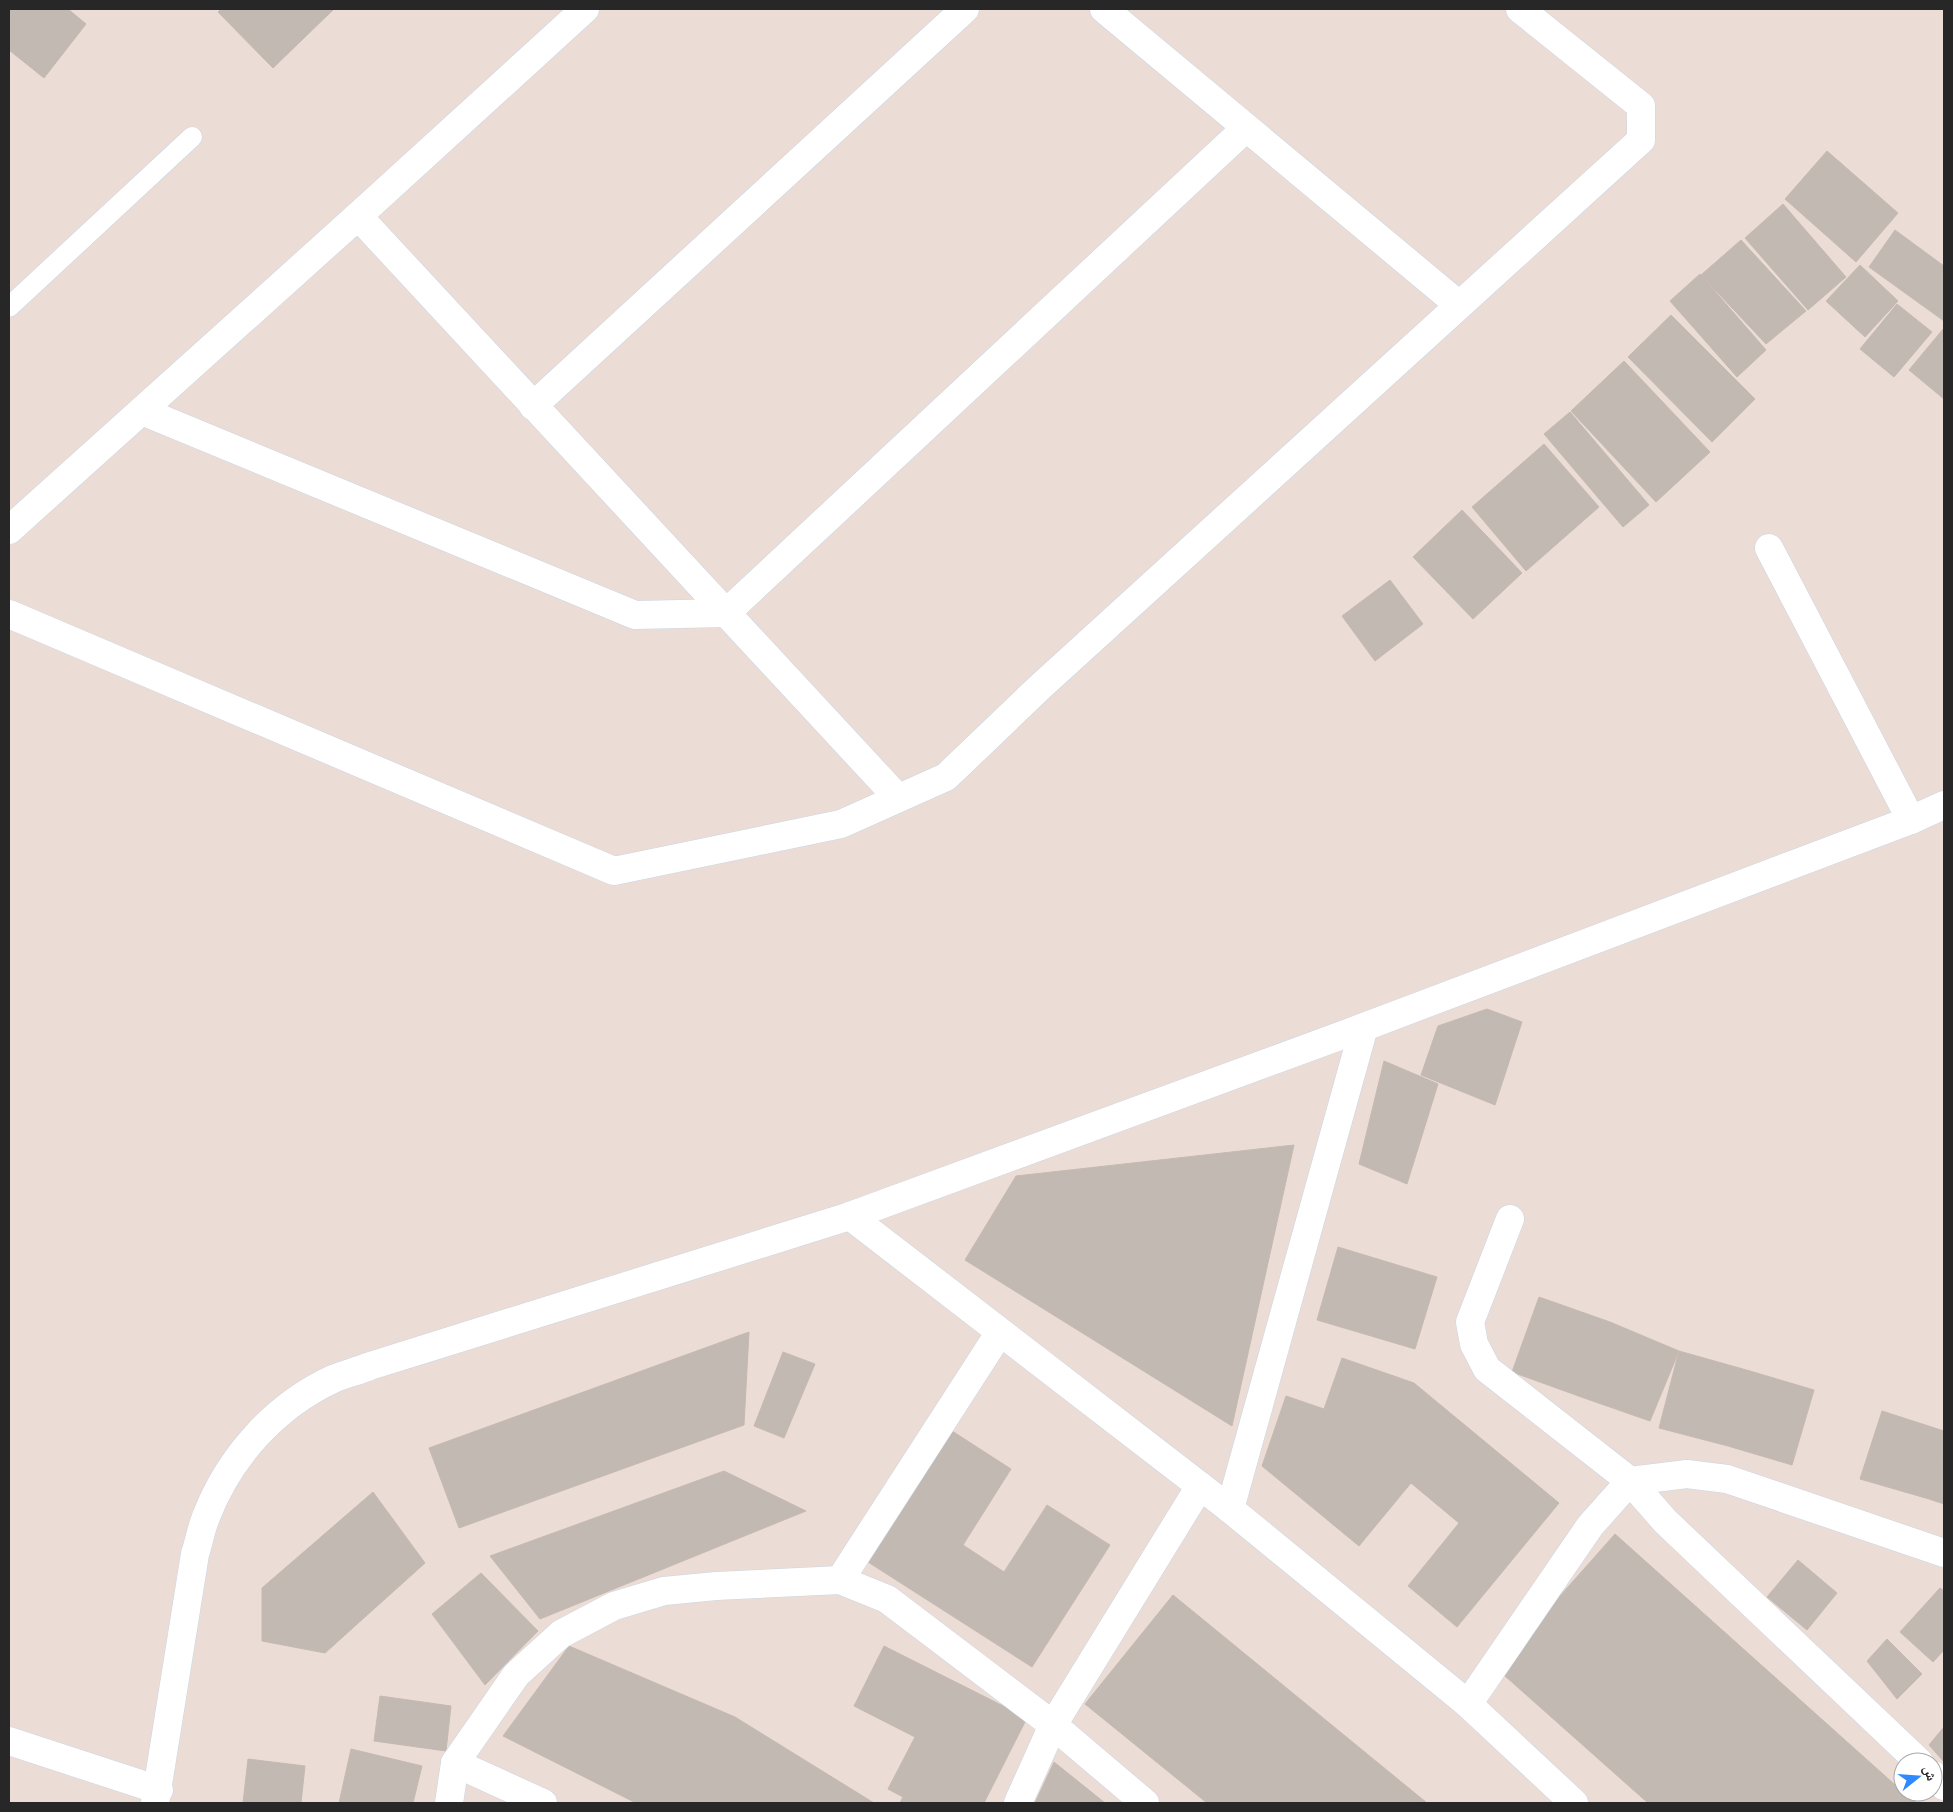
<svg xmlns="http://www.w3.org/2000/svg" width="1953" height="1812" viewBox="0 0 1953 1812" font-family="Commissioner,'Noto Naskh Arabic',sans-serif">
  <style>
    .building { fill: #c2b9b3; stroke: #c6b9b1 }
    .lines { fill: none; stroke-linecap: round; stroke-linejoin: round }
    .lane-casing { stroke: #ccd5e2; stroke-width: 21 }
    .street-casing { stroke: #ccd5e2; stroke-width: 29 }
    .lane { stroke: #fff; stroke-width: 20 }
    .street { stroke: #fff; stroke-width: 28 }
  </style>
  <rect width="100%" height="100%" fill="#ebddd6"/>
  <g class="building">
    <polygon points="9,9 68,9 86,24 44,78 9,50"/>
    <polygon points="221,9 334,9 273,68 218,12"/>
    <polygon points="1827,151 1898,213 1856,262 1785,199"/>
    <polygon points="1783,204 1846,277 1808,310 1745,238"/>
    <polygon points="1895,230 1944,266 1944,321 1869,267"/>
    <polygon points="1741,240 1806,311 1766,344 1701,275"/>
    <polygon points="1860,265 1898,301 1865,337 1826,301"/>
    <polygon points="1700,274 1766,350 1737,377 1670,301"/>
    <polygon points="1897,304 1932,332 1894,377 1860,349"/>
    <polygon points="1671,315 1755,399 1712,442 1628,357"/>
    <polygon points="1944,328 1944,399 1909,370"/>
    <polygon points="1624,361 1710,452 1656,502 1571,411"/>
    <polygon points="1570,412 1649,505 1623,527 1544,434"/>
    <polygon points="1544,444 1599,507 1526,571 1472,507"/>
    <polygon points="1462,510 1522,573 1473,619 1413,557"/>
    <polygon points="1390,580 1423,624 1375,661 1342,616"/>
    <polygon points="1487,1009 1522,1022 1495,1105 1421,1075 1438,1026"/>
    <polygon points="1384,1061 1438,1084 1407,1184 1359,1164"/>
    <polygon points="1294,1145 1232,1426 965,1260 1016,1176"/>
    <polygon points="1338,1247 1437,1277 1415,1349 1317,1320"/>
    <polygon points="1539,1297 1610,1322 1584,1398 1512,1372"/>
    <polygon points="1610,1322 1679,1351 1650,1421 1584,1398"/>
    <polygon points="749,1332 744,1425 459,1528 429,1448"/>
    <polygon points="1679,1351 1750,1371 1728,1446 1659,1428"/>
    <polygon points="783,1352 815,1364 784,1438 754,1426"/>
    <polygon points="1342,1358 1414,1383 1559,1503 1457,1627 1408,1586 1459,1523 1411,1483 1359,1546 1262,1466 1286,1396 1324,1409"/>
    <polygon points="1750,1371 1814,1390 1792,1465 1728,1446"/>
    <polygon points="1882,1411 1944,1431 1944,1445 1929,1499 1860,1479"/>
    <polygon points="952,1431 1011,1469 963,1545 1004,1572 1047,1505 1110,1545 1032,1667 868,1562"/>
    <polygon points="1944,1445 1944,1504 1929,1499"/>
    <polygon points="724,1471 806,1511 540,1619 490,1556"/>
    <polygon points="373,1492 425,1563 325,1653 262,1641 262,1588"/>
    <polygon points="1615,1534 1903,1792 1917,1803 1648,1803 1496,1668"/>
    <polygon points="1798,1560 1837,1593 1807,1630 1767,1597"/>
    <polygon points="481,1573 538,1631 485,1685 432,1614"/>
    <polygon points="1940,1588 1944,1591 1944,1650 1933,1662 1900,1632"/>
    <polygon points="1173,1595 1427,1803 1207,1803 1085,1704"/>
    <polygon points="1887,1639 1922,1674 1897,1699 1867,1661"/>
    <polygon points="569,1646 735,1717 874,1803 636,1803 503,1736"/>
    <polygon points="884,1646 1027,1718 984,1803 900,1803 903,1797 888,1789 915,1737 854,1706"/>
    <polygon points="380,1696 451,1706 446,1751 374,1741"/>
    <polygon points="1944,1727 1944,1762 1929,1745"/>
    <polygon points="351,1749 422,1766 413,1803 339,1803"/>
    <polygon points="248,1759 305,1766 301,1803 243,1803"/>
    <polygon points="1054,1762 1105,1803 1035,1803"/>
  </g>
  <g class="lines">
    <g class="lane-casing">
      <polyline id="lane" points="9,307 192,137"/>
    </g>
    <g class="street-casing">
      <g id="street">
        <polyline points="1104,9 1459,305"/>
        <polyline points="358,216 898,798"/>
        <polyline points="533,406 965,9"/>
        <polyline points="142,411 635,615 726,613 1246,128"/>
        <polyline points="9,530 358,216 585,9"/>
        <polyline points="1769,548 1911,820"/>
        <polyline points="9,614 614,871 841,824 946,777 1040,687 1641,140 1641,106 1520,9"/>
        <polyline points="850,1216 1230,1509 1468,1704 1574,1803"/>
        <polyline points="1510,1219 1470,1322 1474,1344 1487,1369 1630,1481 1687,1474 1727,1479 1944,1553"/>
        <polyline points="1230,1509 1364,1027"/>
        <polyline points="840,1580 1000,1332"/>
        <polyline points="1468,1704 1590,1526 1630,1481 1665,1521 1919,1762"/>
        <polyline points="9,1741 159,1790"/>
        <polyline points="455,1763 543,1803"/>
        <polyline points="1933,1775 1944,1786"/>
        <path d="M155 1803 195 1554C199 1542 201 1529 206 1517 229 1457 275 1406 333 1379 345 1374 358 1371 370 1366L850 1216 1364 1027 1911 820 1944 805"/>
        <polyline points="449,1803 455,1763 516,1675 561,1634 614,1606 664,1591 716,1586 840,1580 887,1599 1053,1725 1145,1803"/>
        <polyline points="1018,1803 1053,1725 1200,1486"/>
      </g>
    </g>
    <use href="#lane" class="lane"/>
    <use href="#street" class="street"/>
  </g>
  <rect width="1953" height="1812" fill="none" stroke="#272727" stroke-width="20"/>
  <g transform="translate(1918 1777) rotate(73)"><circle r="24" fill="#ffffff" stroke="#a9a9a9"/>
  <path d="M0-4L9 19L0 12L-9 19Z" fill="#2f8aff"/>
  <text y="-8" font-size="14" font-weight="bold" text-anchor="middle" fill="#272727">ش</text>
  </g>
</svg>
